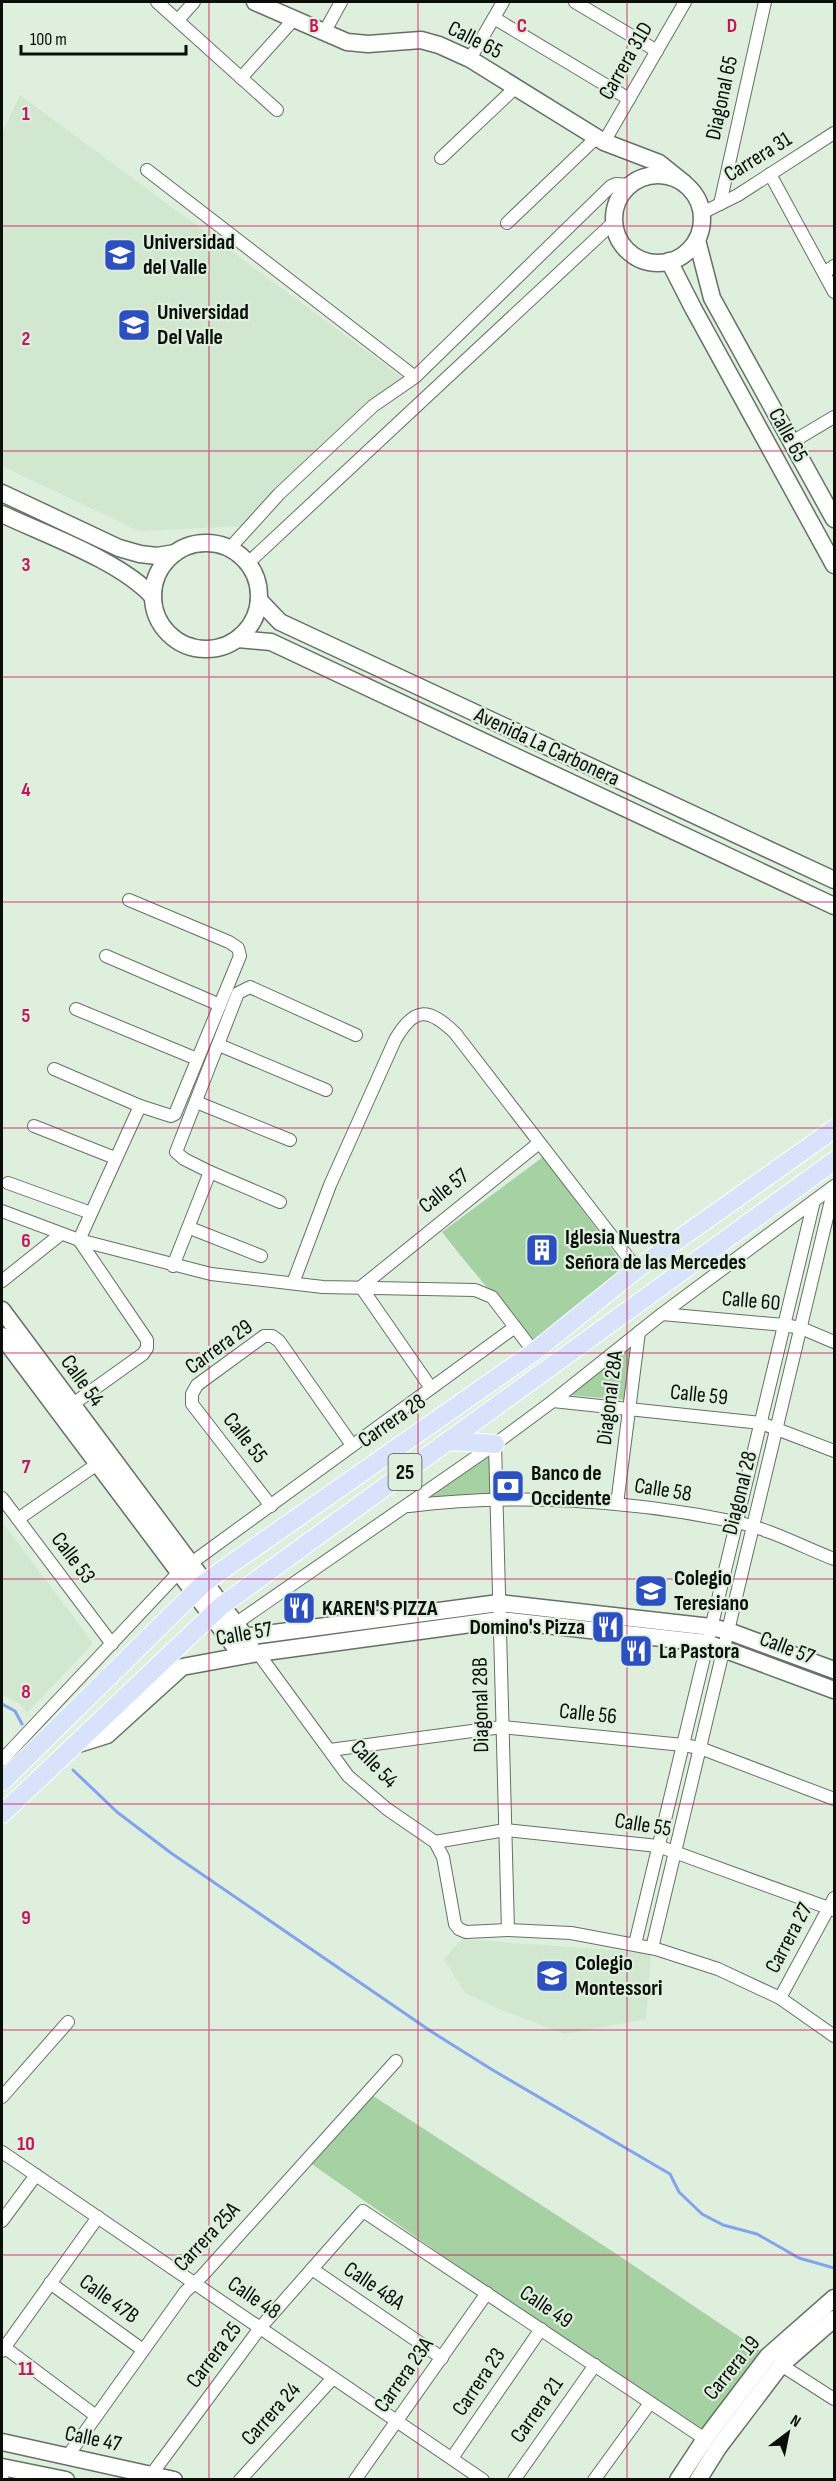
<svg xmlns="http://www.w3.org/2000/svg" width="836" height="2481" viewBox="0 0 836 2481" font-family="'Sofia Sans Condensed',sans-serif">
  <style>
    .built { fill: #d1e7cf }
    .green { fill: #a5d1a3 }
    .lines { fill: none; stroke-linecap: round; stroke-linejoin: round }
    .stream { stroke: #82a3ee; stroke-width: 3 }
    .street-casing { stroke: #637262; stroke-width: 14 }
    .secondary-casing { stroke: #637262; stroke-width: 19 }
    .primary-casing { stroke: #fff; stroke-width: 20 }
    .street { stroke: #fff; stroke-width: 12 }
    .secondary { stroke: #fff; stroke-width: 16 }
    .primary { stroke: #d8e3fb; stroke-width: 18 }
    .grid { fill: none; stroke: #c2185b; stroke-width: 1.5; stroke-opacity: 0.55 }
    .labels { text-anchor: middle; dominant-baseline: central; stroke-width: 4.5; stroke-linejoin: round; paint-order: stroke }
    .shield { fill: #dfefde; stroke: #4a5249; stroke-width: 1.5 }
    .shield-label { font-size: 21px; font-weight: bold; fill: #0a0f09 }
    .street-label { font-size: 22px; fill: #0a0f09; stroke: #dfefde }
    .poi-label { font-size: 22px; font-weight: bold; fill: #0a0f09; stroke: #dfefde; text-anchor: start }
    .grid-label { font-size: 20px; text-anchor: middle; font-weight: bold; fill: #c2185b; stroke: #dfefde; stroke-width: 4.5; stroke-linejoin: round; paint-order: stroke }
  </style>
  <rect width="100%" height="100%" fill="#dfefde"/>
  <g class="built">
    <polygon points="20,95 403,378 241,526 139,531 2,466 2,133"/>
    <polygon points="2,1522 93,1643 27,1713 19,1703 2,1695"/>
    <polygon points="638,1575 666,1576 664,1607 636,1605"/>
    <polygon points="462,1939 651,1953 646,2019 565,2034 502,2010 465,1993 444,1959"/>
  </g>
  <g class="green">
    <path d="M543 1157 627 1270 534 1344C504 1306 471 1270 442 1232Z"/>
    <polygon points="631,1346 627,1400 568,1395"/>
    <polygon points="490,1456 491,1494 424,1497"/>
    <polygon points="367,2092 615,2253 768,2356 705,2439 306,2160"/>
  </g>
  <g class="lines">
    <g class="stream">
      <polyline points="2,1704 15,1711 22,1724"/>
      <polyline points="73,1770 117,1812 171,1853 432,2032 491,2069 670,2174 679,2192 702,2214 723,2225 757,2234 799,2258 834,2268"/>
    </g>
    <g class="street-casing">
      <g id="street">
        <polyline points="157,2 277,110"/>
        <polyline points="575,2 657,51"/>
        <polyline points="494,18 629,99"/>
        <polyline points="178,20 194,2"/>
        <polyline points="325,31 341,2"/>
        <polyline points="470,59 503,2"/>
        <polyline points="241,78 295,18"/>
        <polyline points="604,142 685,2"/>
        <polyline points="441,158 515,88"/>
        <polyline points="147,170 415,377"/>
        <polyline points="770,174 834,292"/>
        <polyline points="720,204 765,2"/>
        <polyline points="702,213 738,195 834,133"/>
        <polyline points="507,223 596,138"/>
        <polyline points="824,273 834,266"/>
        <polyline points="792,442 834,417"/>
        <polyline points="229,549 279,494 373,406 415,377 611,186 616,184 630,185"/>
        <polyline points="247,564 615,221"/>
        <polyline points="106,956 220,1005"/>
        <polyline points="76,1009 197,1059"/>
        <polyline points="219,1045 326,1090"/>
        <polyline points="54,1069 140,1106"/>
        <polyline points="196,1102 290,1140"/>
        <polyline points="34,1126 115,1158"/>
        <polyline points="210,1172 280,1202"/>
        <polyline points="8,1183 91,1213"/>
        <polyline points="2,1211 79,1240 211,1274 323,1287 475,1290 492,1297 534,1352"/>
        <polyline points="190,1228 261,1256"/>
        <polyline points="173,1266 210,1172 184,1159 176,1152 238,993 250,987 356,1035"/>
        <polyline points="2,1281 61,1234"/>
        <path d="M293 1283 330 1185 395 1040C414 1007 428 1007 455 1033L637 1269"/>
        <polyline points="662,1314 784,1325 801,1328 834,1342"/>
        <polyline points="431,1388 361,1287 539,1143"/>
        <polyline points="553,1401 761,1423 834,1451"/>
        <polyline points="66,1409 143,1354 147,1348 147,1340 79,1240 140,1106 171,1116 175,1114 240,956 238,948 229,942 129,900"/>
        <polyline points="495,1444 508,1930"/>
        <polyline points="2,1498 112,1644"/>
        <polyline points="617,1504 639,1332"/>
        <polyline points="271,1506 192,1404 192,1394 197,1385 264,1336 272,1336 279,1341 352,1445"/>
        <path d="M409 1506C516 1493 631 1500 736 1522 770 1529 803 1547 834 1559"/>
        <polyline points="18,1519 103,1460"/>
        <polyline points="235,1624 495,1444 553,1401 662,1314 834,1186"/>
        <polyline points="258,1653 348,1776 387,1809 435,1842 443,1857 455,1924 459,1929 466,1932 508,1930 571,1933 656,1949 718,1969 780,1998 834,2036"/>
        <polyline points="330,1750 502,1727 683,1745 700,1748 834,1799"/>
        <polyline points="2,1760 179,1572 515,1327"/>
        <polyline points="435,1842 505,1830 658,1846 834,1910"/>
        <polyline points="635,1944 814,1201"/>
        <polyline points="652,1948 834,1188"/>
        <polyline points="780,1998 834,1898"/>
        <polyline points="2,2097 68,2022"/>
        <polyline points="2,2152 483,2480"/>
        <polyline points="2,2221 36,2175"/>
        <polyline points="312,2269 442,2358"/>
        <polyline points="50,2283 143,2350"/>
        <polyline points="4,2347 96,2416"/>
        <polyline points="2,2351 98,2217"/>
        <polyline points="781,2365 834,2399"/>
        <polyline points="67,2457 185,2292 202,2276 396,2061"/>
        <polyline points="452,2458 541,2329"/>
        <polyline points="151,2475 260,2328 363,2211 705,2439"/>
        <polyline points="2,2478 3,2480"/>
        <polyline points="240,2480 333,2378"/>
        <polyline points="355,2480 487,2293"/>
        <polyline points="514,2480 595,2365"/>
        <polyline points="594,2480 650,2403"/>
      </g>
    </g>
    <g class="secondary-casing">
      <g id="secondary">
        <polyline points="255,2 347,42 368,44 421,40 439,45 470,59 604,142 659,163 684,183"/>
        <circle cx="658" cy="219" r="44"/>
        <polyline points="697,240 712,298 834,519"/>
        <polyline points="669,261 693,308 834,565"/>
        <polyline points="2,493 119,548 140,554 157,556 175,553"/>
        <path d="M2 514C46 535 121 561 153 597"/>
        <circle cx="206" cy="596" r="53"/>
        <polyline points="259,600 280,622 834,880"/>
        <polyline points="238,639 271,642 834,906"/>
        <polyline points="2,1310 250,1643"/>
        <polyline points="2,1336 235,1647"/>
        <polyline points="229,1639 499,1603 711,1627 728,1631 834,1670"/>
        <polyline points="75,1745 107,1735 182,1667 258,1653 500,1620 707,1643 834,1690"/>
        <polyline points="2,2442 174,2480"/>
        <polyline points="2,2467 66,2480"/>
        <polyline points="678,2480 705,2439 768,2356 834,2298"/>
        <polyline points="698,2480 718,2448 781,2365 834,2319"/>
      </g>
    </g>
    <g class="primary-casing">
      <g id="primary">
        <polyline points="448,1441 495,1444"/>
        <polyline points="2,1782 204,1583 534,1352 637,1269 834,1129"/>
        <polyline points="2,1814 221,1606 834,1161"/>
      </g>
    </g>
    <use href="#street" class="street"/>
    <use href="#secondary" class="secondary"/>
    <use href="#primary" class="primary"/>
  </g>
  <path class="grid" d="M209 2V2480M418 2V2480M627 2V2480M2 226H834M2 451H834M2 677H834M2 902H834M2 1128H834M2 1353H834M2 1579H834M2 1804H834M2 2030H834M2 2255H834"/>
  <defs>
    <g id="university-square" transform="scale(1.725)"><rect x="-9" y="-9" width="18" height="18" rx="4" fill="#2c50c0" stroke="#dfefde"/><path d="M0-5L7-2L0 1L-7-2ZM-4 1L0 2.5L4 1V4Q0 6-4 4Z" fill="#fff"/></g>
    <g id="building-square" transform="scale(1.725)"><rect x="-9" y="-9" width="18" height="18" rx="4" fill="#2c50c0" stroke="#dfefde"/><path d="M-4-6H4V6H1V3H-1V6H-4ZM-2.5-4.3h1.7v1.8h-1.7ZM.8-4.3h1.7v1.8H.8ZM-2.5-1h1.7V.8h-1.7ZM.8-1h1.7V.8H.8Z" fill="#fff"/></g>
    <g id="bank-square" transform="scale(1.725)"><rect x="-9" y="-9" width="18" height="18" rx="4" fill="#2c50c0" stroke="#dfefde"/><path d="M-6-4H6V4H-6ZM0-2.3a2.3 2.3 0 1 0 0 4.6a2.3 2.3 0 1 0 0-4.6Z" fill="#fff"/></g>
    <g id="school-square" transform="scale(1.725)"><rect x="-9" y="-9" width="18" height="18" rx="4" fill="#2c50c0" stroke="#dfefde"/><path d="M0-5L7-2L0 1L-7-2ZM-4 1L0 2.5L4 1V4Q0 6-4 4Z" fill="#fff"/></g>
    <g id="restaurant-square" transform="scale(1.725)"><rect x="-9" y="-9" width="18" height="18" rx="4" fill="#2c50c0" stroke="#dfefde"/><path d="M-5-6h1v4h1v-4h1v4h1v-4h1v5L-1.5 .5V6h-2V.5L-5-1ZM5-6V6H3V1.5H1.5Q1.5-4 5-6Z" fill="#fff"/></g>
  </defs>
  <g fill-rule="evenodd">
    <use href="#university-square" x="120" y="255"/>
    <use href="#university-square" x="134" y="325"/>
    <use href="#building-square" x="542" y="1250"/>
    <use href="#bank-square" x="508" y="1486"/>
    <use href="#school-square" x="651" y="1591"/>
    <use href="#restaurant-square" x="299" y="1608"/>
    <use href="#restaurant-square" x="608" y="1627"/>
    <use href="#restaurant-square" x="636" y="1651"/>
    <use href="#school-square" x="552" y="1976"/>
  </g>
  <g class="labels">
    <rect class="shield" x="388.5" y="1454" width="33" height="36" rx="4.5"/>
    <g class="shield-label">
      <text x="405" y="1472">25</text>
    </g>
    <g class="street-label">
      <text transform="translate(475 40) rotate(27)">Calle 65</text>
      <text transform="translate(626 61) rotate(-60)">Carrera 31D</text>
      <text transform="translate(722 98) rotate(-78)">Diagonal 65</text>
      <text transform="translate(758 157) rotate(-32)">Carrera 31</text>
      <text transform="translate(788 435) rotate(61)">Calle 65</text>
      <text transform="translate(547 747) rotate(25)">Avenida La Carbonera</text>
      <text transform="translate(444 1191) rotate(-39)">Calle 57</text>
      <text transform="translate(751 1301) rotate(5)">Calle 60</text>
      <text transform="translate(219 1347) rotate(-36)">Carrera 29</text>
      <text transform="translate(82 1381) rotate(54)">Calle 54</text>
      <text transform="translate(699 1395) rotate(6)">Calle 59</text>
      <text transform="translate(610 1398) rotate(-83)">Diagonal 28A</text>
      <text transform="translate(392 1421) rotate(-35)">Carrera 28</text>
      <text transform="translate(245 1438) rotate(52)">Calle 55</text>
      <text transform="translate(663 1490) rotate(9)">Calle 58</text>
      <text transform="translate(740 1493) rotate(-76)">Diagonal 28</text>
      <text transform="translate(73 1558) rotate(53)">Calle 53</text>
      <text transform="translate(244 1634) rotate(-10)">Calle 57</text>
      <text transform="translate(787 1648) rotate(21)">Calle 57</text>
      <text transform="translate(481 1705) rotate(-91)">Diagonal 28B</text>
      <text transform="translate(588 1714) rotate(6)">Calle 56</text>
      <text transform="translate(374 1764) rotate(46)">Calle 54</text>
      <text transform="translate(643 1825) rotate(9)">Calle 55</text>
      <text transform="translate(789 1938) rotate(-62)">Carrera 27</text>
      <text transform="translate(207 2237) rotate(-47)">Carrera 25A</text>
      <text transform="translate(374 2286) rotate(34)">Calle 48A</text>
      <text transform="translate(254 2298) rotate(34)">Calle 48</text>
      <text transform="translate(109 2299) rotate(36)">Calle 47B</text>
      <text transform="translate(546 2307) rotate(34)">Calle 49</text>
      <text transform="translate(214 2355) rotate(-53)">Carrera 25</text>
      <text transform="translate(732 2368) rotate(-51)">Carrera 19</text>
      <text transform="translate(404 2375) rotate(-55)">Carrera 23A</text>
      <text transform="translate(479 2382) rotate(-56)">Carrera 23</text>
      <text transform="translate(537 2410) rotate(-55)">Carrera 21</text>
      <text transform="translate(271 2414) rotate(-48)">Carrera 24</text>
      <text transform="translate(93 2439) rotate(12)">Calle 47</text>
    </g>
    <g class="poi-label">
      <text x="143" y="242">Universidad<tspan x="143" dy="25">del Valle</tspan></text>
      <text x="157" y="312">Universidad<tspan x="157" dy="25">Del Valle</tspan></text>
      <text x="565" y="1237">Iglesia Nuestra<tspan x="565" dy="25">Señora de las Mercedes</tspan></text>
      <text x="531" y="1473">Banco de<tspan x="531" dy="25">Occidente</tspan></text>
      <text x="674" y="1578">Colegio<tspan x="674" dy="25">Teresiano</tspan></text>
      <text x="322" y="1608">KAREN'S PIZZA</text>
      <text x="585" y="1627" text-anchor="end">Domino's Pizza</text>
      <text x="659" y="1651">La Pastora</text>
      <text x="575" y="1963">Colegio<tspan x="575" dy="25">Montessori</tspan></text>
    </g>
  </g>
  <g class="grid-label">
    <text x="314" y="32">B</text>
    <text x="522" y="32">C</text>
    <text x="732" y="32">D</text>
    <text x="26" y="120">1</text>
    <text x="26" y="345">2</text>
    <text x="26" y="571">3</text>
    <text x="26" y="796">4</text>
    <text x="26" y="1022">5</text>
    <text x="26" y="1247">6</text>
    <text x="26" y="1473">7</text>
    <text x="26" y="1698">8</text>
    <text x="26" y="1924">9</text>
    <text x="26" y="2150">10</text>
    <text x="26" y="2375">11</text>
  </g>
  <rect width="836" height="2481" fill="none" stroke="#0a0f09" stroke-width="6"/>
  <g transform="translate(788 2433) rotate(32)" stroke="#dfefde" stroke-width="4.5" paint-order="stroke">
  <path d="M0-4.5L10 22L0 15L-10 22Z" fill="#0a0f09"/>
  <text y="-9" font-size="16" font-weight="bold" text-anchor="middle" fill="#0a0f09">N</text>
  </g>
  <path d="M21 45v9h165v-9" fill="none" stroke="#0a0f09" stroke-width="3"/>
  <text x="30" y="45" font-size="18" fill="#0a0f09" stroke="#dfefde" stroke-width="4.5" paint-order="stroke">100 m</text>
</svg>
